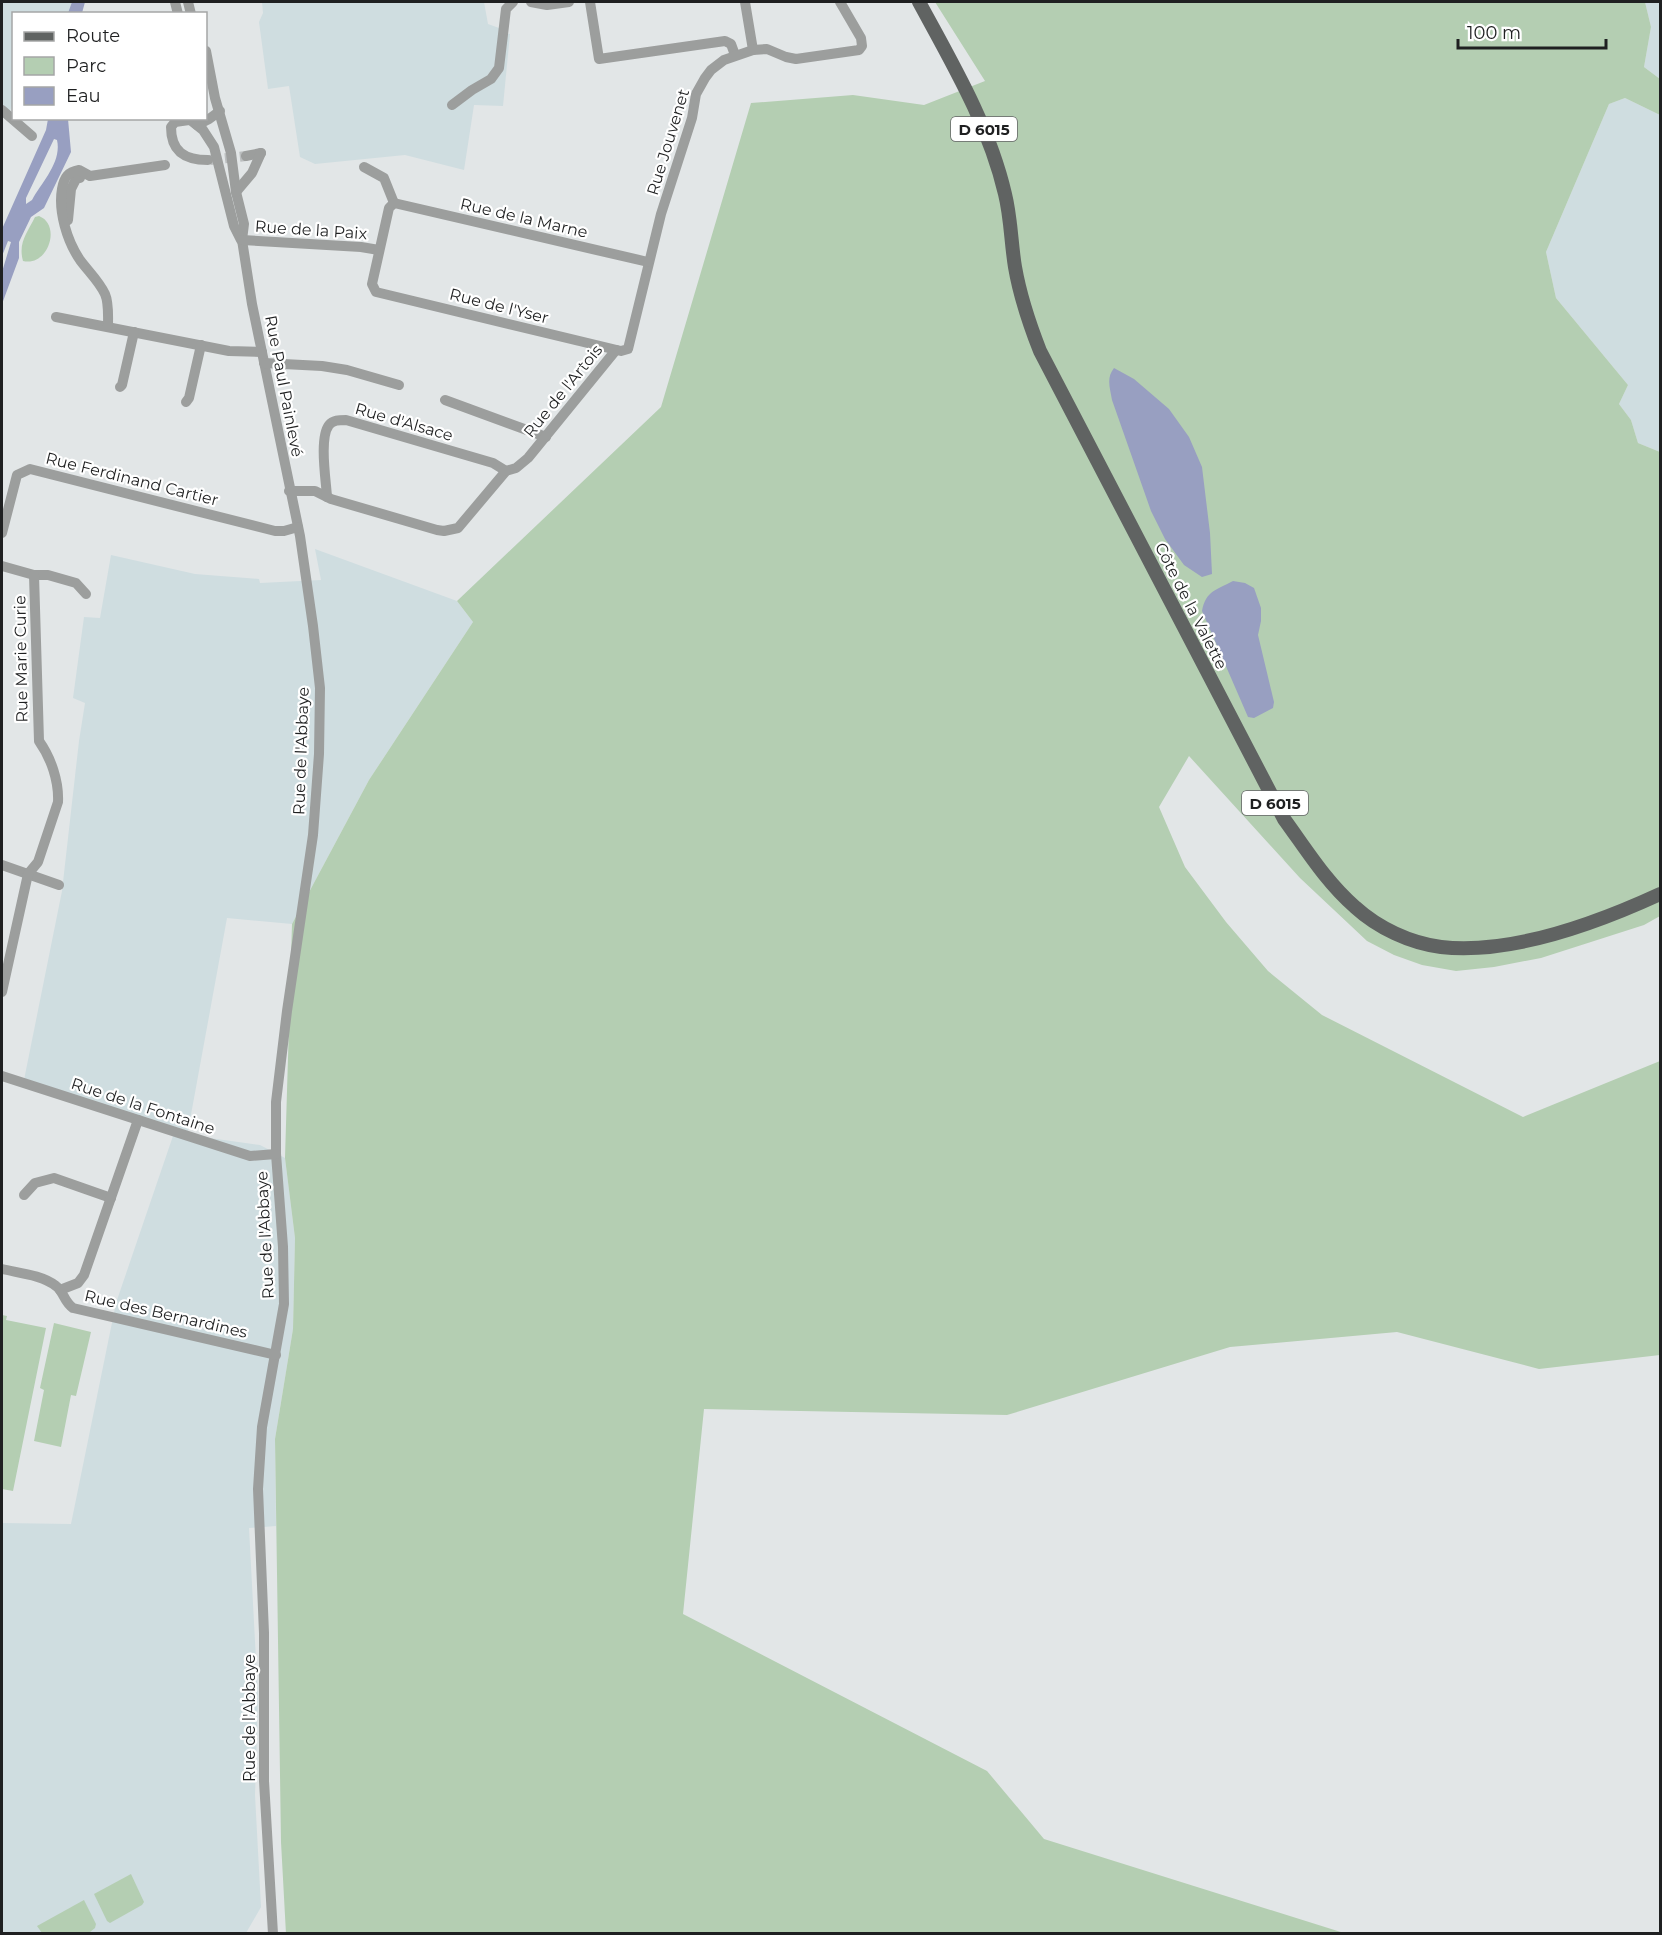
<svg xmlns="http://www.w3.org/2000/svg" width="1662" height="1935" viewBox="0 0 1662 1935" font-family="Montserrat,sans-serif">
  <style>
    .built { fill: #cfdde0 }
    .green { fill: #b4ceb2 }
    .water { fill: #989fc1; fill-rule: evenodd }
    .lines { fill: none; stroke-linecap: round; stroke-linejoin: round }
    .minor-tunnel { stroke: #bbbebf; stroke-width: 10; stroke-dasharray: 10 5; stroke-linecap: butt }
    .minor { stroke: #9c9e9d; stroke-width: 10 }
    .major { stroke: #606362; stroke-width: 14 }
    .labels { text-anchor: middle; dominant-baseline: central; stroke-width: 4.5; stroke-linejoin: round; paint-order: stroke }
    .shield { fill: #fff; stroke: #626364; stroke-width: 1.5 }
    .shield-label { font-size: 15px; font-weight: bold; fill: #1f2021 }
    .street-label { font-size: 16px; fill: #1f2021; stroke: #fff }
  </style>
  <rect width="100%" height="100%" fill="#e2e6e7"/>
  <g class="built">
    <polygon points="2,2 72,2 69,13 14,14 14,99 9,114 2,107"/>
    <polygon points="262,2 484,2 488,24 499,28 499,33 510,34 503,106 474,105 464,170 405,155 315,164 300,157 289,86 268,89 259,22 263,13"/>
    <polygon points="1645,2 1660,2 1660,79 1644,67 1651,27"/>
    <polygon points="1625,98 1660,115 1660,452 1638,443 1631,420 1619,404 1628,385 1556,298 1546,252 1609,104"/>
    <polygon points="315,549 457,601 473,622 369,780 292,924 227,918 188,1131 24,1080 62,891 79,741 85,703 73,698 84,617 100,618 111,555 195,574 259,579 260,583 321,580"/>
    <polygon points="174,1133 260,1145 285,1158 295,1238 293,1329 275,1439 276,1526 249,1528 258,1698 255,1795 261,1907 246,1933 2,1933 2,1523 71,1524 116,1303"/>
  </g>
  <g class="green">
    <polygon points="935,2 1645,2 1651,27 1644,67 1660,79 1660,115 1625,98 1609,104 1546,252 1556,298 1628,385 1619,404 1631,420 1638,443 1660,452 1660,916 1644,925 1541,958 1494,967 1456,971 1422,965 1394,955 1367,941 1300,878 1189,756 1159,807 1185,867 1226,922 1268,971 1322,1015 1523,1117 1660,1061 1660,1355 1539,1369 1397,1332 1230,1347 1007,1415 704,1409 683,1614 987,1771 1044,1839 1344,1933 286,1934 281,1842 275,1439 293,1329 295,1238 285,1158 292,924 369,780 473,622 457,601 661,407 751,103 853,95 924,105 985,81"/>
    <path d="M39 216C62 225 48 267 23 261 18 243 27 233 35 217Z"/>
    <polygon points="2,1315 7,1316 6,1320 46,1328 13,1491 2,1489"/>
    <polygon points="54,1323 91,1332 76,1396 71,1395 61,1447 34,1441 44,1390 40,1388"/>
    <polygon points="131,1874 144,1902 142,1905 110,1923 107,1921 94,1894"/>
    <polygon points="84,1900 96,1924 95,1928 90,1932 42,1933 37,1926"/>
  </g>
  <g class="water">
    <polygon points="72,2 85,2 82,13 68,13"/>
    <path d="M48 119H68L71 152 44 208 31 217 19 242V258L2 304V272L11 242 8 241 2 256V229L46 130ZM54 139 57 140C62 162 42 182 32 200L26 204V198Z"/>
    <path d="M1114 368 1134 379 1169 409 1189 437 1202 467 1210 533 1212 574 1202 577 1184 565 1165 539 1151 511 1112 400C1110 388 1106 378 1114 368Z"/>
    <path d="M1233 581 1245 583 1254 588 1261 608V621L1258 635 1274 702 1273 708 1254 718 1248 717 1202 611C1206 590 1217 590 1233 581Z"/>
  </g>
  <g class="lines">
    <polyline class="minor-tunnel" points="210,160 246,156"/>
    <g class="minor">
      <polyline points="175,2 178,14"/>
      <polyline points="188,2 191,14"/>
      <polyline points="531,2 547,5 569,2"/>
      <polyline points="590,2 599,59 725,41 731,44 735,55"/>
      <polyline points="745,2 753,50"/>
      <polyline points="206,51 215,98 231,153 236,192 244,224 242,240 252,304 300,536 313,626 320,688 319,754 313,835 287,1011 276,1102 276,1154 283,1247 284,1304 262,1427 258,1489 264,1633 264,1781 273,1934"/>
      <polyline points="452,105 472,90 491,79 499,68 506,9 513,2"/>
      <polyline points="2,110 32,136"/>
      <polyline points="188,118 203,130 214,147 234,226 241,240"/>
      <path d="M189 120 175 122 171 127C171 152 185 160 208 160"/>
      <polyline points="197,125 209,119 220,111"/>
      <polyline points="246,156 261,153"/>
      <polyline points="364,167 384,178 394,203"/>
      <polyline points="236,192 252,173 261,153"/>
      <polyline points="394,203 389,208 372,284 376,292 621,351 628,349 661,214 692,118 696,94 705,78 711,70 724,60 753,50 767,49 786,57 796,59 859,50 862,46 861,38 840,2"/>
      <polyline points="394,203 648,262"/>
      <polyline points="65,222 68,220 71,189 76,179 80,178"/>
      <polyline points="242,240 361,247 379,250"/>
      <polyline points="56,317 229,351 262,352"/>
      <path d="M108 326C108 316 109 303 105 294 99 281 88 271 80 260 67 241 58 211 62 189 64 177 68 172 79 170L90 176 165 165"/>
      <polyline points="264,363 322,366 347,370 399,385"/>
      <polyline points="120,387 122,385 134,332"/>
      <polyline points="445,400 546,437"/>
      <polyline points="186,402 189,398 201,345"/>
      <polyline points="289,491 315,491 331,499 437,530 444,531 458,528 506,471 516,468 528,458 616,350"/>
      <path d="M327 497C326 480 319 438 329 425 333 420 339 420 346 420L493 463 506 471"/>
      <polyline points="2,533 17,475 30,469 275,531 284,531 298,527"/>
      <polyline points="2,566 34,575 48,575 76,583 86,594"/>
      <polyline points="2,865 59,885"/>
      <path d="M2 992 28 874 38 862 58 802C59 781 51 758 39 741L34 575"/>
      <polyline points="2,1076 250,1156 276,1154"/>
      <polyline points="24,1195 35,1183 54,1178 111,1198"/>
      <path d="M2 1269C19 1273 42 1275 56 1286 64 1292 64 1302 73 1308L276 1355"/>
      <polyline points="60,1290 78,1283 84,1275 138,1120"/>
    </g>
    <path class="major" d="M919 2C952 63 989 125 1005 194 1011 218 1011 243 1015 267 1020 296 1029 323 1040 351L1284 819C1306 849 1326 882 1355 907 1378 928 1410 943 1441 947 1512 955 1597 923 1660 894"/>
  </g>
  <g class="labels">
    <g class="shield">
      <rect x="951" y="117" width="66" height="24" rx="4.5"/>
      <rect x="1242" y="791" width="66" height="24" rx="4.5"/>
    </g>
    <g class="shield-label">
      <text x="984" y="129">D 6015</text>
      <text x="1275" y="803">D 6015</text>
    </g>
    <g class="street-label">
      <text transform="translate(668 142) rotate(-73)">Rue Jouvenet</text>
      <text transform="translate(524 218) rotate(13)">Rue de la Marne</text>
      <text transform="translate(311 230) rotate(4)">Rue de la Paix</text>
      <text transform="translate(499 306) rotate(14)">Rue de l'Yser</text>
      <text transform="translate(284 386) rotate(79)">Rue Paul Painlevé</text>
      <text transform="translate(563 391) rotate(-51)">Rue de l'Artois</text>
      <text transform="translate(404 422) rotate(16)">Rue d'Alsace</text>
      <text transform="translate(132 479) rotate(14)">Rue Ferdinand Cartier</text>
      <text transform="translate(1191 606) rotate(63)">Côte de la Valette</text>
      <text transform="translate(21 659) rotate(-91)">Rue Marie Curie</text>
      <text transform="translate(301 751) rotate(-88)">Rue de l'Abbaye</text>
      <text transform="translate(143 1106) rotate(18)">Rue de la Fontaine</text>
      <text transform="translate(265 1235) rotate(-93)">Rue de l'Abbaye</text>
      <text transform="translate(166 1314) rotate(13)">Rue des Bernardines</text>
      <text transform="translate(249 1718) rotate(-90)">Rue de l'Abbaye</text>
    </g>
  </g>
  <rect width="1662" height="1935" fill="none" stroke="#1f2021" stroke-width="6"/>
  <rect x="12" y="12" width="195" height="108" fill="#ffffff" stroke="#a5a6a6" stroke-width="1.5"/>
  <rect x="24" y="32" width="30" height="9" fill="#606362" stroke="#a5a6a6" stroke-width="1.5"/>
  <text x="66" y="42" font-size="18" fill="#1f2021">Route</text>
  <rect x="24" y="57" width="30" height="18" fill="#b4ceb2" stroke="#a5a6a6" stroke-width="1.5"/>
  <text x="66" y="72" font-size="18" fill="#1f2021">Parc</text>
  <rect x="24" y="87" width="30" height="18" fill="#989fc1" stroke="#a5a6a6" stroke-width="1.5"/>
  <text x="66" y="102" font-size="18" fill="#1f2021">Eau</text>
  <path d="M1458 39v9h148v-9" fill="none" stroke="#1f2021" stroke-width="3"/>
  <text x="1467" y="39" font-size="18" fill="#1f2021" stroke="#ffffff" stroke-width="4.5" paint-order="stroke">100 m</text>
</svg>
